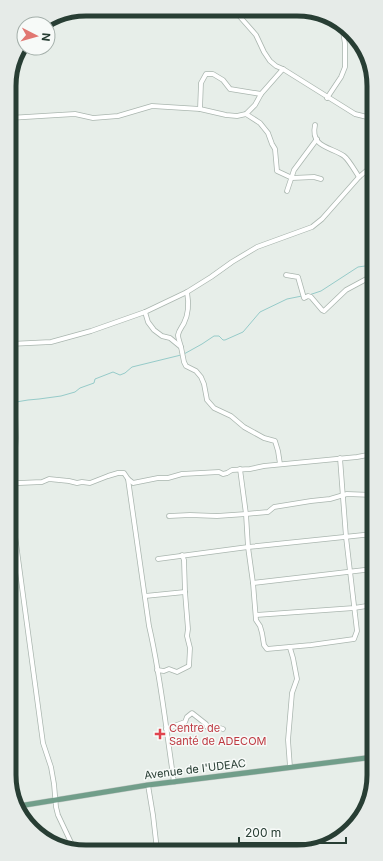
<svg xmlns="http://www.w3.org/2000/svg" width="383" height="861" viewBox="0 0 383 861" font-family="Inter,sans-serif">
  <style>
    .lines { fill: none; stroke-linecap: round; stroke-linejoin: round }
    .stream { stroke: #96cbc9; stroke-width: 1 }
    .minor-casing { stroke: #aab6af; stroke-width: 5.5 }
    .major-casing { stroke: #c3c9c6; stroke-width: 6 }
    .minor { stroke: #fff; stroke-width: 4 }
    .major { stroke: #719e8a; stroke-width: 5 }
    .health-dot { fill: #e0444e; stroke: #f7faf8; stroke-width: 1.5 }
    .labels { text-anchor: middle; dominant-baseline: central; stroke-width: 3; stroke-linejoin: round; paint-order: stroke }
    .health-label { font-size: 11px; fill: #be3a42; stroke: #f7faf8; text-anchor: start }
    .street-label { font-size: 11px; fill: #283e34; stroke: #f7faf8 }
    .rim { fill: none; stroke: #283e34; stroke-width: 5 }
  </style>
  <rect width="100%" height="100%" fill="#e7eee9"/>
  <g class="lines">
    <g class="stream">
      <polyline points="309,295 321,291 358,267 372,265"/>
      <polyline points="184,354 202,344 214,336 219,336 223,340 225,340 243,332 260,312 287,299 302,296"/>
      <polyline points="16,402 28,400 39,399 61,396 75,392 80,388 94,383 95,379 113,372 120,375 125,373 132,367 181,355"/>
    </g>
    <g class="minor-casing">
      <g id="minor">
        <polyline points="234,10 256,35 264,52 270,61 276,66 283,69 355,114 371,118"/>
        <polyline points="240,16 250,10"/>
        <polyline points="327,98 341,77 345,67 345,44 342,25"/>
        <polyline points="200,109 201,83 206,74 213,74 223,80 230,89 261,94"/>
        <polyline points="246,114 260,123 268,133 272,144 275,149 277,171 292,178 314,177 321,179"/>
        <polyline points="9,118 58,115 75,114 93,118 118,116 152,106 200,109 226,115 237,116 246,114 255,105 261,94 283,69"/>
        <path d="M315 125C310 148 332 147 344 156 349 160 355 171 359 177"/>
        <polyline points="287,191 294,170 317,139"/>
        <polyline points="286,275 298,277 304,298 308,296 311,297 322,310 324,311 346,290 372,276"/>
        <polyline points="145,312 148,322 154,330 162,336 170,338 181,347 184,362 186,366 196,371 201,377 204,384 207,400 214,408 231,416 244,427 264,438 275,441 278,451 280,464"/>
        <polyline points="10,344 51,342 91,331 145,312 187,292 211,277 232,262 257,247 312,227 322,219 359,177 372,166"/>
        <path d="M181 347C180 343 178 338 178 335 179 330 182 327 184 323 189 313 189 303 187 292"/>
        <polyline points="10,380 15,410 16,438 15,450 11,465"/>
        <polyline points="240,469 246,514 248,547 253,583 256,620 260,626 262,633 264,645 267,649 311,645 354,639 357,631 346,537 340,458"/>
        <path d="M128 479 149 626C161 677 166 730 174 782"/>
        <polyline points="11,483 14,482 19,483 42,482 49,479 69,481 77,483 82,482 90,483 108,476 118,473 124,473 128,479 133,483 158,478 168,478 182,474 219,472 223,474 227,473 232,470 250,469 264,466 357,457 373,454"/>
        <polyline points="11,506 43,743 51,767 54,784 56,807 58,815 75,851"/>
        <polyline points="169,516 190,515 217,516 246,514 268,512 274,507 311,501 330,499 347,494 373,495"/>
        <polyline points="158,559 248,547 373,534"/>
        <polyline points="253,583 373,569"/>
        <polyline points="145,596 185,592"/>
        <polyline points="256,615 354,608 373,605"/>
        <polyline points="157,670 164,671 169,669 177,672 189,666 190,648 187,636 188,629 185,592 184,560 182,555"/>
        <polyline points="166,729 185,722 187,717 192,713 206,724 207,727 211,730 217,727 223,729"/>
        <polyline points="290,767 288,740 292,693 297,679 293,658 290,648"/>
        <polyline points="148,785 153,815 157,850"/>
      </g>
    </g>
    <g class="major-casing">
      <polyline id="major" points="19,806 148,785 374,757"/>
    </g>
    <use href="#minor" class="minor"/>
    <use href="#major" class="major"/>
  </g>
  <path class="health-dot" d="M158 728h4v4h4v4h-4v4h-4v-4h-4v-4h4z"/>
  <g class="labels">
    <g class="health-label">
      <text x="169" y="728">Centre de<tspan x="169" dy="13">Santé de ADECOM</tspan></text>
    </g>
    <g class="street-label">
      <text transform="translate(195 769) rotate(-7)">Avenue de I'UDEAC</text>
    </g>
  </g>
  <path d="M0 0H383V861H0ZM86 16H297A70 70 0 0 1 367 86V775A70 70 0 0 1 297 845H86A70 70 0 0 1 16 775V86A70 70 0 0 1 86 16Z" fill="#e6ebe8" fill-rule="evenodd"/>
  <path class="rim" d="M86 16H297A70 70 0 0 1 367 86V775A70 70 0 0 1 297 845H86A70 70 0 0 1 16 775V86A70 70 0 0 1 86 16Z"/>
  <g transform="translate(36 36) rotate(96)"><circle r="19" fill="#f7faf8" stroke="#a4afaa"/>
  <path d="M0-3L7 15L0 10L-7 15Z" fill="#e17771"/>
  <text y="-6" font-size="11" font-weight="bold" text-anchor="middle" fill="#283e34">N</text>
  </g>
  <path d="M239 837v6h107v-6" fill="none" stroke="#283e34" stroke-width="2"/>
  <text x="245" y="837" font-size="12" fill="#283e34" stroke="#f7faf8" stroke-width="3" paint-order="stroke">200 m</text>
</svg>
